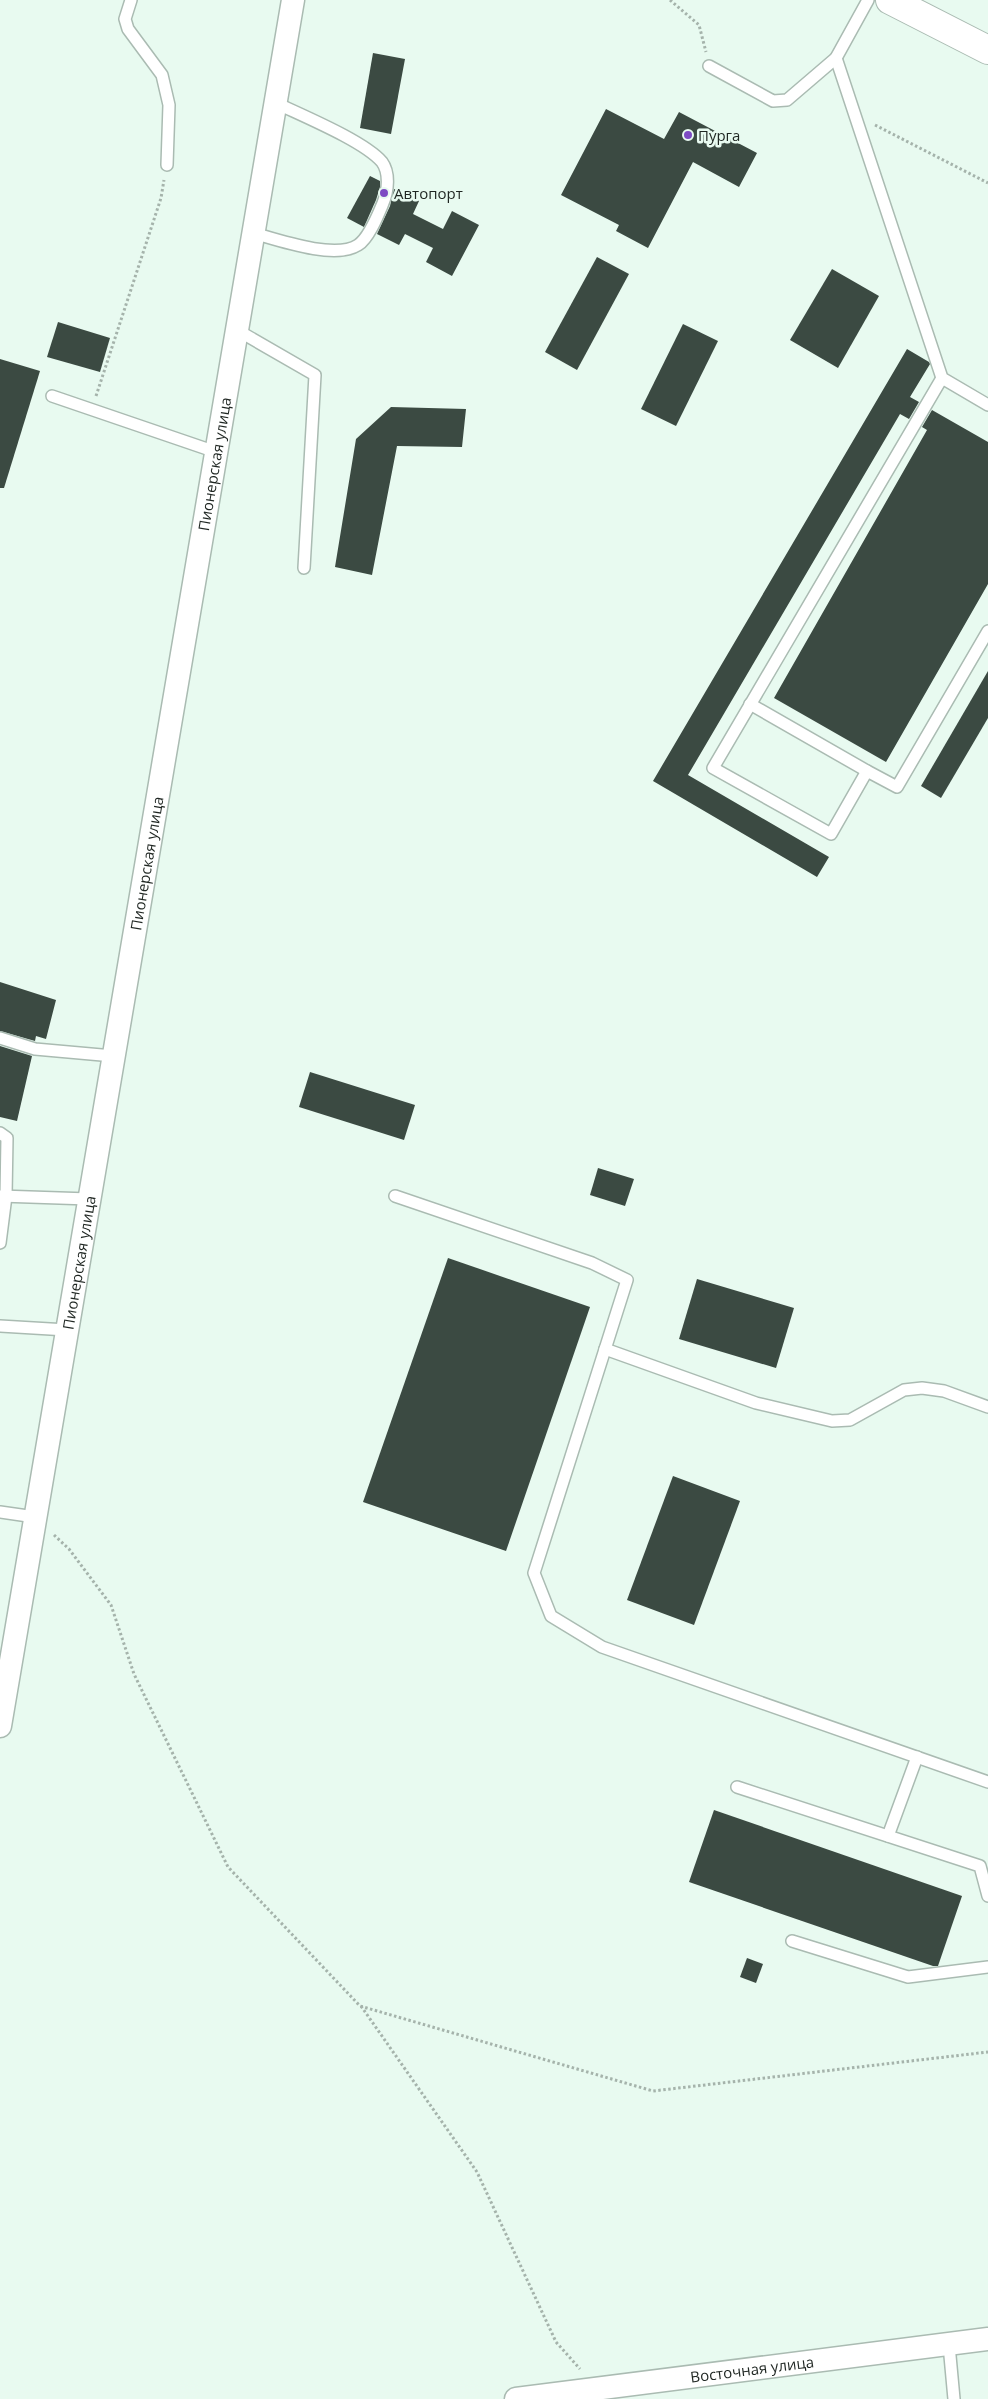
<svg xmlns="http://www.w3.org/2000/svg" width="988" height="2399" viewBox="0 0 988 2399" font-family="'Open Sans',sans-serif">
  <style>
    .building { fill: #3b4a42 }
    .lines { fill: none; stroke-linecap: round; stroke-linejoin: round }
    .lane-casing { stroke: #aabbb2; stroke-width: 14 }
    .street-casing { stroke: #aabbb2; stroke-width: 25 }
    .secondary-casing { stroke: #aabbb2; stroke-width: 30 }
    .path { stroke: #a5b3ab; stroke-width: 3; stroke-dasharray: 2.5 2.5; stroke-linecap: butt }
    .lane { stroke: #fff; stroke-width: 11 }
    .street { stroke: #fff; stroke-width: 22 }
    .secondary { stroke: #fff; stroke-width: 28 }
    .poi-dot { fill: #7e4bc3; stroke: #e8faf0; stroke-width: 2 }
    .labels { text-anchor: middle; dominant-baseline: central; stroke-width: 5; stroke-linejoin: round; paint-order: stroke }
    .poi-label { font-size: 15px; fill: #1f2622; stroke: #e8faf0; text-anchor: start }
    .street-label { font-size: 15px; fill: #1f2622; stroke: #e8faf0 }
  </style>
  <rect width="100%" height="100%" fill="#e8faf0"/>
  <g class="building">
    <polygon points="373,53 405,59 391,134 360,128"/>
    <polygon points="606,109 664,139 679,112 757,153 739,187 693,162 648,248 616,231 619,225 561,195"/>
    <polygon points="370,176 380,181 380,187 376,200 364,227 347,218"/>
    <polygon points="394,189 419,201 413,214 443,229 452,211 479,225 452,276 426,262 433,248 405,234 399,245 377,234 390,206"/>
    <polygon points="597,257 629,274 577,370 545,352"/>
    <polygon points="832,269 879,296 838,368 790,340"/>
    <polygon points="58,322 110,338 100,372 47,357"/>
    <polygon points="683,324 718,341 676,426 641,409"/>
    <polygon points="907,349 929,362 930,364 910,397 919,402 909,419 900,414 688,775 829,857 817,877 653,781"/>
    <polygon points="0,359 40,371 4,488 0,488"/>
    <polygon points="391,407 466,409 462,447 397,446 372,575 335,567 356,439"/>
    <polygon points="932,410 988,442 988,584 886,762 774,698 927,430 922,427"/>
    <polygon points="988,671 988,718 941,798 921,786"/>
    <polygon points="0,982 56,1000 46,1039 36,1036 35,1041 0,1031"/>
    <polygon points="0,1046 32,1056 17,1121 0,1117"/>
    <polygon points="310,1072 415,1105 404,1140 299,1107"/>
    <polygon points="598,1168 634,1179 625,1206 590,1195"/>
    <polygon points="448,1258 590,1307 506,1551 363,1502"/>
    <polygon points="697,1279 794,1308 776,1368 679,1339"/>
    <polygon points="673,1476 740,1501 694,1625 627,1600"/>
    <polygon points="714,1810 962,1896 938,1966 933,1966 689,1882"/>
    <polygon points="747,1958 763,1964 756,1983 740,1977"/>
  </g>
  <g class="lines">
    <g class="lane-casing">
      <g id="lane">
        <polyline points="131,0 125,19 128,29 162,75 169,105 167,165"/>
        <polyline points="836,58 942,378 988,405"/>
        <polyline points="709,66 773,101 787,100 836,58 868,0"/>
        <path d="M253 233C278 240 335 260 358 245 369 238 378 215 383 203 388 191 390 173 382 162 364 141 303 116 276 103"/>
        <polyline points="237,330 315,375 304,568"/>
        <polyline points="942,378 713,768 831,834 867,771 897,787 988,631"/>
        <polyline points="52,396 216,452"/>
        <polyline points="750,704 867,771"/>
        <polyline points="0,1038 35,1049 113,1056"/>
        <polyline points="0,1133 7,1138 6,1196 0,1243"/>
        <polyline points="0,1196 89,1199"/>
        <polyline points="395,1196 592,1263 627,1280 534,1573 551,1616 602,1647 988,1782"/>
        <polyline points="0,1326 67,1330"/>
        <polyline points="605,1349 756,1403 832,1421 850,1420 904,1390 922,1388 944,1391 988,1407"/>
        <polyline points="0,1512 35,1517"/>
        <polyline points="737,1787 980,1866 988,1896"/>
        <polyline points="888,1836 917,1757"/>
        <polyline points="792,1941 908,1977 988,1967"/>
        <polyline points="949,2345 954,2399"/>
      </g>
    </g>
    <g class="street-casing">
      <g id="street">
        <path id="s1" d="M0 1726 293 0"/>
        <path id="s2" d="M516 2399 988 2339"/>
      </g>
    </g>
    <g class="secondary-casing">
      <polyline id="secondary" points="890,0 988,50"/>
    </g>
    <g class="path">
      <polyline points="670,0 699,25 706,52"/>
      <polyline points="875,125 988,183"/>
      <polyline points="96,396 161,198 164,180"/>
      <polyline points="54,1535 69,1549 111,1605 134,1674 228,1867 360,2006 653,2091 988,2052"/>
      <polyline points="361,2006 477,2172 556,2342 580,2369"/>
    </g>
    <use href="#lane" class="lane"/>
    <use href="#street" class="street"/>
    <use href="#secondary" class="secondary"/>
  </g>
  <g class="poi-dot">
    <circle cx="688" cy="135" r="5"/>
    <circle cx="384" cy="193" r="5"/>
  </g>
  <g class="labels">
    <g class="poi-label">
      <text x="698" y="135">Пурга</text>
      <text x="394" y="193">Автопорт</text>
    </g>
    <g class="street-label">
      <text stroke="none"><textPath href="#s1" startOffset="1280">Пионерская улица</textPath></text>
      <text stroke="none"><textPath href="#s1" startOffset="875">Пионерская улица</textPath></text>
      <text stroke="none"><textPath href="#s1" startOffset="470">Пионерская улица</textPath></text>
      <text stroke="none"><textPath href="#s2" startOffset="238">Восточная улица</textPath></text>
    </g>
  </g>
</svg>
